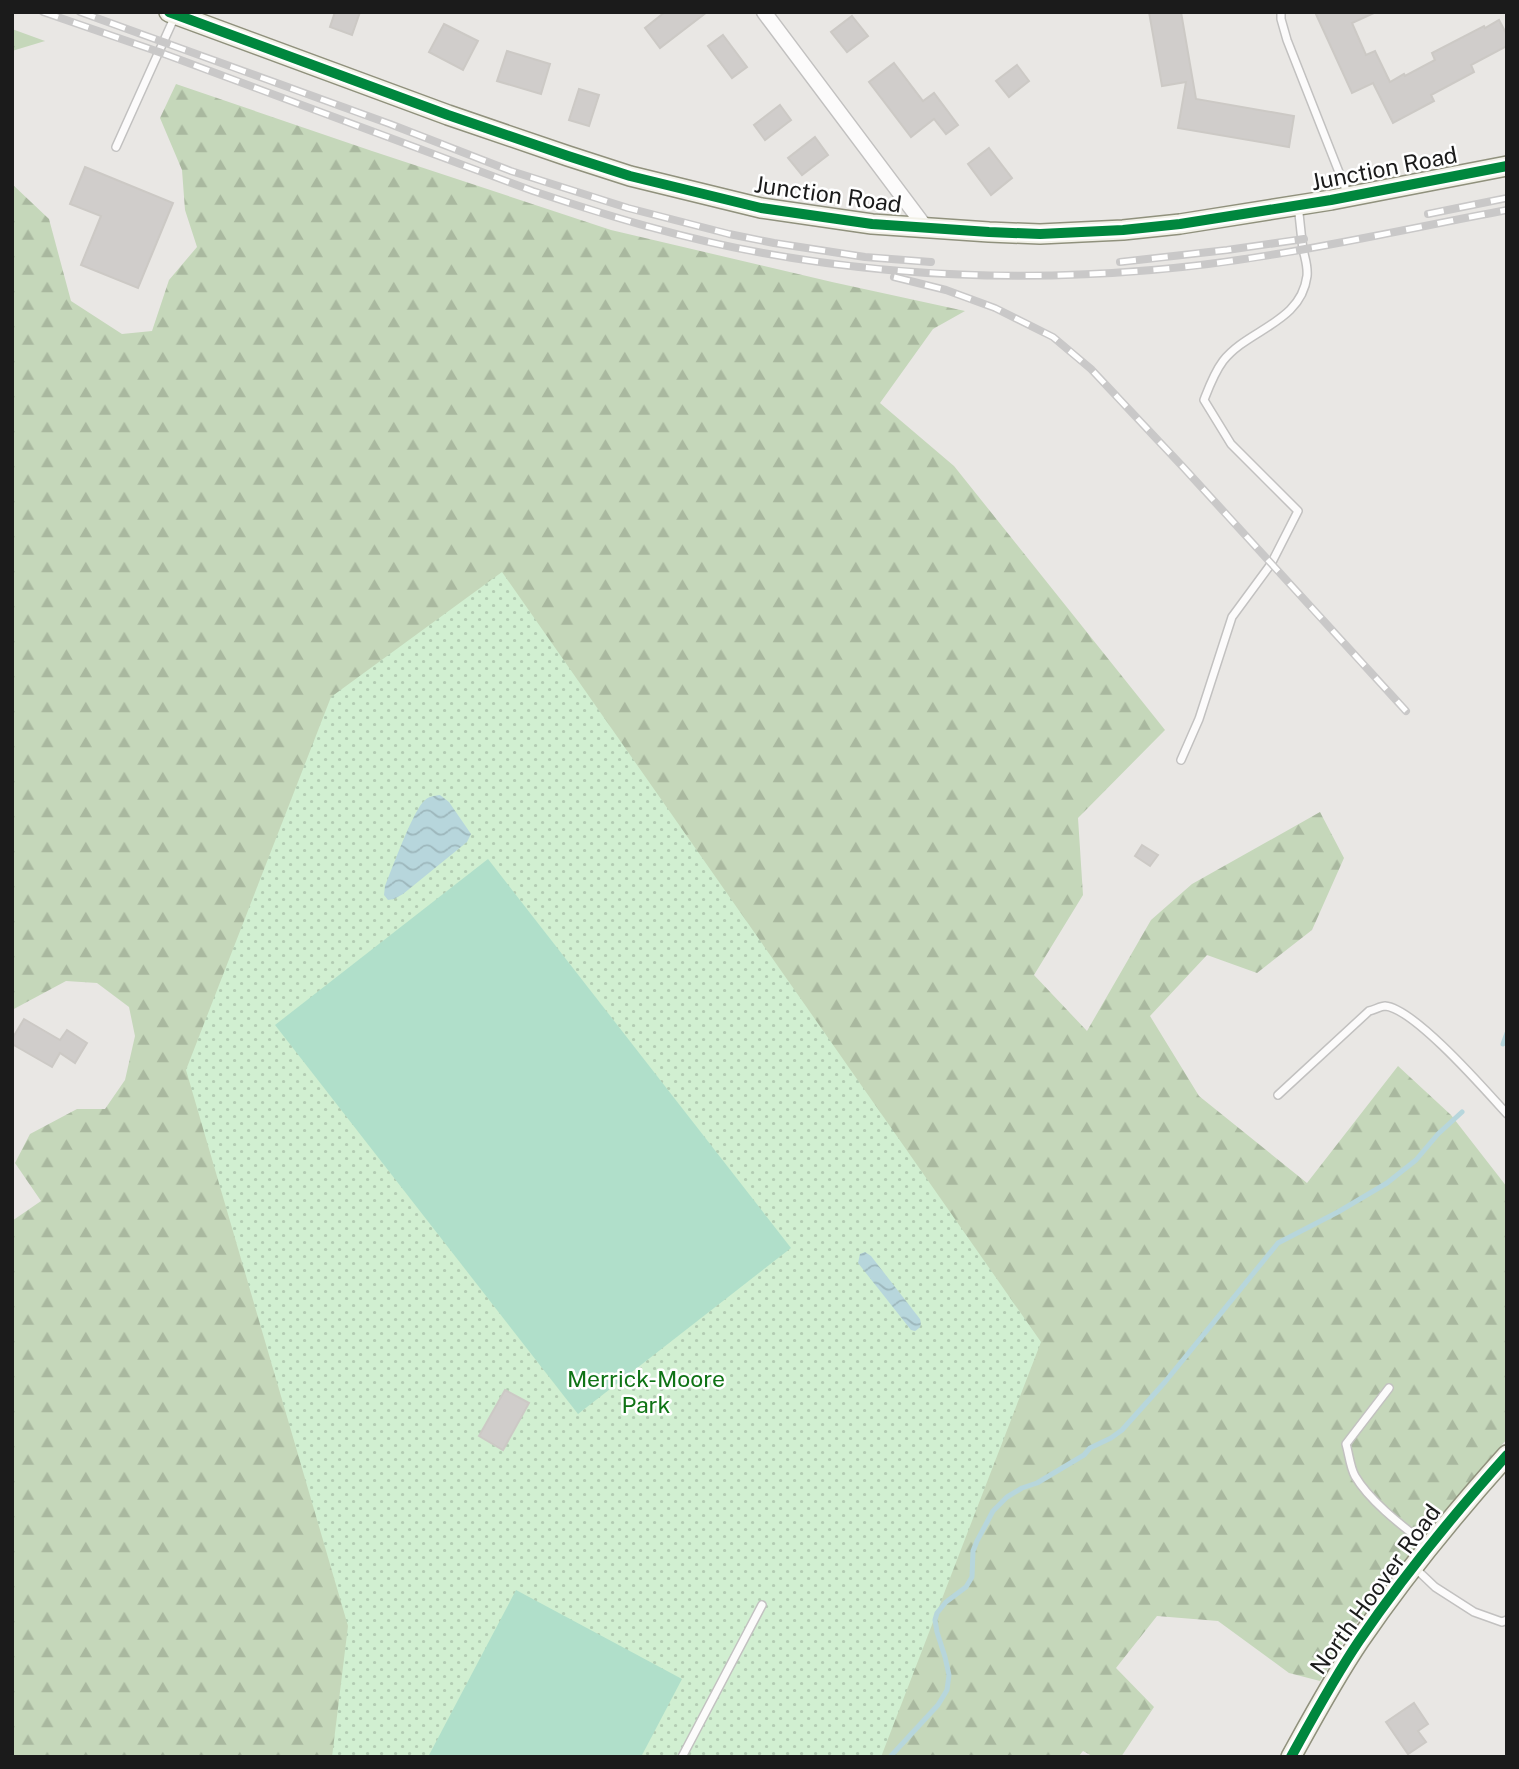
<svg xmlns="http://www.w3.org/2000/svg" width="1519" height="1769" viewBox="0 0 1519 1769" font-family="'Public Sans',sans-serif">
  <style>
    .forest { fill: url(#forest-firs) }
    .park { fill: url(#park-dots) }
    .pitch { fill: #b0dfca }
    .water { fill: url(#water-waves) }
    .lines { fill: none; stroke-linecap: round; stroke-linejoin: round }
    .stream { stroke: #b7d6dc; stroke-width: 5 }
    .building { fill: #d0cdcb; stroke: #ccc9c5; stroke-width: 2 }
    .lane-casing { stroke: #c2c1c0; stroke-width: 10 }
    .street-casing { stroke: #c2c1c0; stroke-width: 17 }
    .secondary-casing { stroke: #90917d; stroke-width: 22 }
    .lane { stroke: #fcfbfb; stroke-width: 7 }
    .street { stroke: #fcfbfb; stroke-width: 14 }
    .secondary { stroke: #f2f1e8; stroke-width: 19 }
    .rail-casing { stroke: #c9c8c8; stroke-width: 8 }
    .rail { stroke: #fff; stroke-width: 5; stroke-dasharray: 16; stroke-linecap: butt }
    .cycleway-casing { stroke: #fff; stroke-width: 15 }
    .cycleway { stroke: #00873e; stroke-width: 10 }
    .labels { text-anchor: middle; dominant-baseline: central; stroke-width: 5; stroke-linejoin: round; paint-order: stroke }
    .street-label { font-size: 23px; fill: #1b1b1b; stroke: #fff }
    .park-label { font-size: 23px; fill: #0f7315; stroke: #fff }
  </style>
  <defs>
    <pattern id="forest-firs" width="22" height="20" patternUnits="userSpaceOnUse" patternTransform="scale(1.75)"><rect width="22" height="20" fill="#c5d7ba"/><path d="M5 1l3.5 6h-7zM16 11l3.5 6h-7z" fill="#a9b89f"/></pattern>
    <pattern id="park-dots" width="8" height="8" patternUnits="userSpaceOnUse" patternTransform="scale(1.75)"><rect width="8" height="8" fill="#d1efd1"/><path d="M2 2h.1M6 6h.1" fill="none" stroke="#b3ccb3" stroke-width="1.8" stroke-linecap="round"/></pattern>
    <pattern id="water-waves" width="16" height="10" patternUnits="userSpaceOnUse" patternTransform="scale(1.75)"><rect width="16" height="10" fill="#b7d6dc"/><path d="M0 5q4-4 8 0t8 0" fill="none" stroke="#9db7bc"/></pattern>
  </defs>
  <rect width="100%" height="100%" fill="#e9e7e4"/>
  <g class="forest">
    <polygon points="12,29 45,41 12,51"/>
    <polygon points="176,84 372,151 611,230 832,282 965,311 933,329 880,403 954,466 1165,730 1078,818 1083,895 1034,975 1087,1031 1151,920 1192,884 1320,812 1344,858 1312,930 1257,973 1207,955 1150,1016 1199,1096 1307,1183 1398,1066 1451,1115 1507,1187 1507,1439 1454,1500 1433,1530 1408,1558 1379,1597 1351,1630 1320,1681 1289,1673 1218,1621 1157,1616 1116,1668 1154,1707 1121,1757 1094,1757 1083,1751 1078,1757 750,1757 369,1531 334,1757 12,1757 12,1221 41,1201 15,1163 30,1134 77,1109 105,1109 125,1080 135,1036 129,1007 97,983 66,981 12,1010 12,184 49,219 71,301 122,334 152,331 169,280 197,247 185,210 182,170 160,118"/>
  </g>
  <polygon class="park" points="502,572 1041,1342 881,1757 332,1757 348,1626 186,1070 331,697"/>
  <g class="pitch">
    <polygon points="488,859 791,1248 578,1414 275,1025"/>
    <polygon points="516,1590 682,1679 641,1757 428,1757"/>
  </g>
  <g class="water">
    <path d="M440 795 449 802 471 834 467 842 403 894 394 899 388 900 384 895 385 886C392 869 413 810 425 800 429 796 434 796 440 795Z"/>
    <path d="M865 1252 871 1256 920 1319C922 1326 920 1328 915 1331L911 1330 858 1263 860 1254Z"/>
  </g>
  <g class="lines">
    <g class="stream">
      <polyline points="1503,1044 1507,1033"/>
      <polyline points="890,1757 938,1705 947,1690 949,1675 945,1657 937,1632 935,1620 937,1613 946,1602 966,1587 972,1577 973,1551 977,1541 993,1511 1007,1497 1022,1488 1037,1483 1084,1455 1090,1448 1111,1438 1122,1430 1165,1382 1278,1243 1338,1212 1387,1183 1416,1160 1438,1134 1462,1112"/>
    </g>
  </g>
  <g class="building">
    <polygon points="335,12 360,12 352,35 330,27"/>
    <polygon points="665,12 707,12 660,48 645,28"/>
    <polygon points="1149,12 1181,12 1196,99 1294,116 1289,147 1178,128 1186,82 1162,86"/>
    <polygon points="1315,12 1376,12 1352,23 1366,55 1375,51 1390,82 1404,74 1405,76 1435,60 1432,53 1484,26 1485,28 1499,20 1507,35 1507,46 1471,65 1474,72 1431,95 1434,101 1393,123 1373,83 1352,93"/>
    <polygon points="852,16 868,36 847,52 831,32"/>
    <polygon points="444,24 478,41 463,70 429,52"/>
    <polygon points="723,35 747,67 732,78 708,46"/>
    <polygon points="507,51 550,64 541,94 497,81"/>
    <polygon points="894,63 923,101 934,93 958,125 946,134 934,119 911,137 869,82"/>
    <polygon points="1017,65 1029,81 1009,97 996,81"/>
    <polygon points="579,89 599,95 589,126 569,120"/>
    <polygon points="780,105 791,120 765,140 754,125"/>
    <polygon points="815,137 828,155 802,175 788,158"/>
    <polygon points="989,148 1012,178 991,195 968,164"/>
    <polygon points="85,167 173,203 138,288 81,265 101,216 70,204"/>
    <polygon points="1142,845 1158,855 1150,866 1135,856"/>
    <polygon points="24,1019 60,1040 67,1030 87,1043 75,1063 60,1053 52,1067 12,1044 12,1039"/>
    <polygon points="505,1390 529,1403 503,1450 479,1436"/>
    <polygon points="1414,1703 1428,1724 1418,1731 1426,1742 1408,1754 1386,1722"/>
  </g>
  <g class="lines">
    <g class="lane-casing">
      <g id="lane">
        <polyline points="1281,12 1281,19 1287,40 1348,195"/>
        <polyline points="116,147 175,16"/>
        <path d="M1181 760 1199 719 1232 617 1271 564 1298 511 1231 444 1204 400C1209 387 1214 373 1223 361 1248 329 1301 323 1307 276 1308 266 1305 259 1303 249 1301 235 1300 220 1298 206"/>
        <path d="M1278 1095 1369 1011C1374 1010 1381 1006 1385 1006 1414 1008 1486 1091 1507 1114"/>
        <path d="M1389 1388 1346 1444C1349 1454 1350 1467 1355 1476 1370 1502 1405 1528 1428 1546"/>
        <polyline points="1414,1567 1435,1587 1474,1612 1502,1622 1507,1620"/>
        <polyline points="682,1757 762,1605"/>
      </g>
    </g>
    <g class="street-casing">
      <polyline id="street" points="764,12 926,228"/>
    </g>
    <g class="secondary-casing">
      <g id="secondary">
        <polyline points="169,12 448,115 568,156 630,176 761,208 872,224 989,232 1040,234 1123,230 1180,224 1331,200 1507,166"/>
        <path d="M1291 1757C1313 1717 1334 1678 1359 1641 1404 1575 1454 1514 1507 1455"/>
      </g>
    </g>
    <use href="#lane" class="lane"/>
    <use href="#street" class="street"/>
    <use href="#secondary" class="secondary"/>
    <g class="rail-casing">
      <g id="rail">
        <path d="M43 12 159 52 533 191C608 216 684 239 763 253 890 276 1024 281 1152 270 1272 260 1389 232 1507 210"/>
        <polyline points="80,12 390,124 511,171 628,208 729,234 774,243 865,257 931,262"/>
        <polyline points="1428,214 1507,198"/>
        <polyline points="1120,262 1227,250 1304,239"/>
        <polyline points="894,277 946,290 995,308 1053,337 1091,369 1183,467 1406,711"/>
      </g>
    </g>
    <use href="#rail" class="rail"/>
    <g class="cycleway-casing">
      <g id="cycleway">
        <polyline points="169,12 448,115 568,156 630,176 761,208 872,224 989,232 1040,234 1123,230 1180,224 1331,200 1507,166"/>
        <path d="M1291 1757C1313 1717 1334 1678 1359 1641 1404 1575 1454 1514 1507 1455"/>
      </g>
    </g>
    <use href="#cycleway" class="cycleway"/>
  </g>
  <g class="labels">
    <g class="street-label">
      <text transform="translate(1384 168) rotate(-11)">Junction Road</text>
      <text transform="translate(828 194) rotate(8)">Junction Road</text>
      <text transform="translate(1375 1589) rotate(-54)">North Hoover Road</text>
    </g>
    <g class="park-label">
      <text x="646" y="1378">Merrick-Moore<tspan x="646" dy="26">Park</tspan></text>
    </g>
  </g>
  <rect width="1519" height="1769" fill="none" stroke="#1b1b1b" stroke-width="28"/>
</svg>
